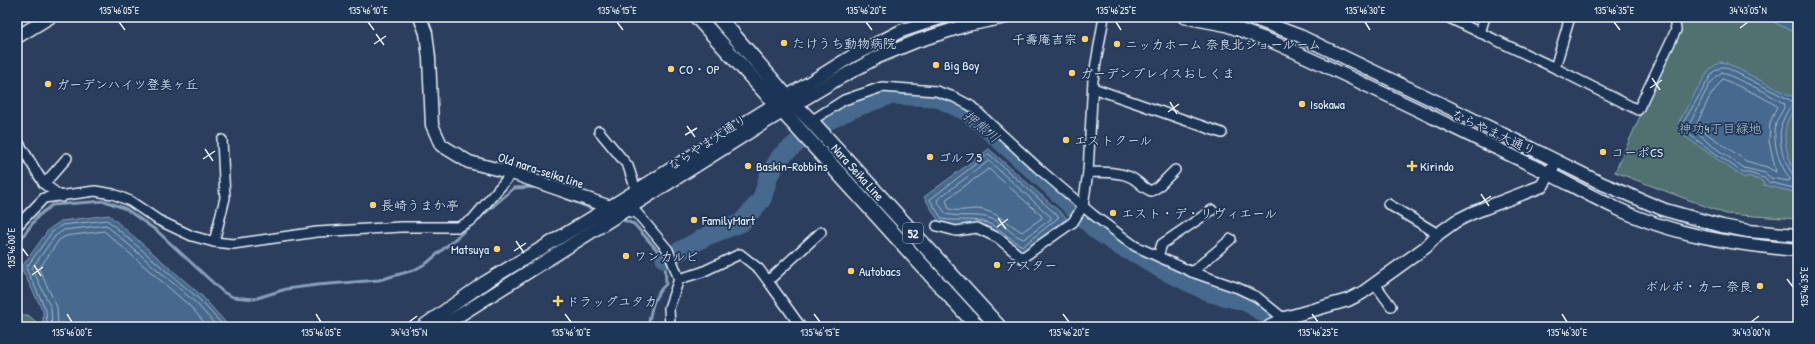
<svg xmlns="http://www.w3.org/2000/svg" width="1815" height="344" viewBox="0 0 1815 344" font-family="'Patrick Hand','Klee One',sans-serif">
  <style>
    .green { fill: #517170; stroke: #9cb1b4 }
    .water { fill: #46698d; stroke: #879fb8 }
    .lines { fill: none; stroke-linecap: round; stroke-linejoin: round }
    .shore { stroke: #a7bbcd; stroke-width: 1 }
    .stream { stroke: #879fb8; stroke-width: 3 }
    .river { stroke: #46698d; stroke-width: 19 }
    .street-casing { stroke: #e8f1f8; stroke-width: 12 }
    .secondary-casing { stroke: #e8f1f8; stroke-width: 15 }
    .primary-casing { stroke: #e8f1f8; stroke-width: 17 }
    .street { stroke: #1d3557; stroke-width: 9 }
    .secondary { stroke: #1d3557; stroke-width: 12 }
    .primary { stroke: #1d3557; stroke-width: 14 }
    .ticks { fill: none; stroke: #e8f1f8; stroke-width: 1.5 }
    .poi-dot { fill: #ffd166; stroke: #1d3557; stroke-width: 1.5 }
    .labels { text-anchor: middle; dominant-baseline: central; stroke-width: 3.5; stroke-linejoin: round; paint-order: stroke }
    .shield { fill: #1d3557; stroke: #abb9c8; stroke-width: 1 }
    .shield-label { font-size: 12px; font-weight: bold; fill: #e8f1f8 }
    .poi-label { font-size: 13px; fill: #e8f1f8; stroke: #1d3557; text-anchor: start }
    .park-label { font-size: 13px; fill: #b3c4c8; stroke: #1d3557 }
    .street-label { font-size: 13px; fill: #e8f1f8; stroke: #1d3557 }
    .water-label { font-size: 14px; font-style: italic; fill: #afc1d3; stroke: #1d3557 }
    .neatline { fill: none; stroke: #e8f1f8; stroke-width: 1.5 }
    .ticks-label { font-size: 10px; text-anchor: middle; fill: #e8f1f8 }
  </style>
  <rect width="100%" height="100%" fill="#2c3e5e"/>
  <filter id="ink" filterUnits="userSpaceOnUse"><feTurbulence type="fractalNoise" baseFrequency=".025" numOctaves="2"/><feDisplacementMap in="SourceGraphic" scale="8" xChannelSelector="R" yChannelSelector="G"/><feConvolveMatrix kernelMatrix="1 2 1 2 8 2 1 2 1" color-interpolation-filters="sRGB"/></filter>
  <g filter="url(#ink)">
    <g class="green">
      <polygon points="1678,17 1798,17 1798,219 1726,214 1615,172 1679,30"/>
      <polygon points="17,315 28,315 42,327 17,327"/>
    </g>
    <g class="water">
      <polygon points="1763,17 1798,17 1798,34"/>
      <path d="M1720 62 1726 63 1795 98 1798 105C1781 122 1783 142 1791 163 1792 167 1796 170 1797 174 1799 179 1798 187 1798 193L1764 185 1762 181 1748 176 1744 178 1680 133 1679 122 1696 91 1710 69Z"/>
      <polygon points="989,149 1067,218 1023,251 990,228 977,224 956,226 940,223 924,197"/>
      <polygon points="109,215 202,296 226,323 222,327 43,326 43,311 21,268 49,229 61,221"/>
    </g>
    <g class="lines">
      <g class="shore">
        <path d="M1722 72 1763 91 1785 104C1784 111 1777 117 1776 124 1772 143 1779 164 1790 179L1789 181 1771 178 1765 173 1744 168 1707 142 1702 136 1689 129V124C1700 108 1705 83 1722 72Z"/>
        <polygon points="1723,79 1760,96 1777,106 1770,123 1769,141 1776,172 1767,167 1746,161 1696,126 1709,98"/>
        <path d="M989 154 1059 217 1023 246C1012 242 1003 230 992 225 977 217 959 222 942 219L930 200Z"/>
        <path d="M989 161 1051 217V219L1024 239C1012 236 1004 223 992 219 977 213 962 218 946 214L937 201 938 199Z"/>
        <path d="M989 169 1041 215 1042 218 1022 232C1008 224 995 210 977 209 967 209 959 212 949 209L946 200Z"/>
        <path d="M1798 177 1794 176C1778 154 1774 124 1793 104L1792 101 1725 67H1721L1713 72 1683 123 1684 131 1743 173H1749L1764 178 1768 182 1798 189"/>
        <polyline points="47,327 46,310 26,268 52,232 62,225 107,220 199,299 220,322 220,327"/>
        <polyline points="52,327 51,308 32,268 55,236 64,230 106,225 196,303 214,323 214,327"/>
        <polyline points="58,327 57,307 39,269 59,240 66,236 104,231 191,307 208,327"/>
      </g>
      <g class="stream">
        <polyline points="560,196 598,211"/>
        <path d="M618 218 634 224 665 259 666 284C653 296 651 310 648 327"/>
        <polyline points="17,244 38,216 52,205 105,201 126,209 157,231 223,292 233,297 254,299 286,289 317,285 379,280 414,270 427,263 514,188 538,187"/>
      </g>
      <polyline class="river" points="665,259 707,236 741,223 762,199 769,175 781,156 819,125 854,108 890,95 936,97 967,112 984,126 1051,186 1096,230 1121,247 1139,255 1161,269 1211,293 1247,302 1284,327"/>
      <g class="street-casing">
        <g id="street">
          <polyline points="1447,17 1555,68 1638,110 1676,30 1674,17"/>
          <polyline points="1480,33 1485,17"/>
          <polyline points="1555,68 1570,17"/>
          <polyline points="1093,88 1222,133"/>
          <polyline points="811,121 844,100 882,87 936,91 954,97 971,106 1038,168 1092,214 1135,246 1192,272 1238,288 1257,297 1294,327"/>
          <polyline points="599,131 628,166 636,190"/>
          <polyline points="17,140 44,184 62,197"/>
          <path d="M1088 172C1100 173 1118 171 1130 177 1138 180 1142 188 1151 191L1158 187 1175 170"/>
          <polyline points="44,184 67,158"/>
          <polyline points="1388,204 1438,234"/>
          <polyline points="627,211 637,213 668,250 679,279 669,308 670,327"/>
          <polyline points="17,226 44,198 95,191 113,194 130,201 158,220 192,236 214,242 233,244 317,232 401,227 458,227 472,220 512,173"/>
          <polyline points="937,226 956,231 977,228 998,238 1022,258 1073,222 1083,206 1088,172 1093,80 1104,17"/>
          <polyline points="214,242 225,198 222,140"/>
          <polyline points="1158,256 1162,244 1212,210"/>
          <polyline points="1192,272 1231,239"/>
          <polyline points="679,279 702,272 740,254 759,269 768,281 821,232"/>
          <polyline points="768,281 801,327"/>
          <polyline points="1375,284 1391,306"/>
        </g>
      </g>
      <g class="secondary-casing">
        <g id="secondary">
          <polyline points="420,17 426,33 429,58 432,125 441,145 469,162 512,173 616,209"/>
          <path d="M1184 17 1226 25 1273 42C1359 80 1443 123 1527 163 1557 177 1586 194 1616 208 1672 235 1737 245 1798 250"/>
          <polyline points="1249,17 1300,36 1458,112 1603,184 1665,210 1722,226 1748,231 1798,235"/>
          <polyline points="17,37 50,17"/>
          <polyline points="422,327 484,283 610,207 852,56 901,31 943,17"/>
          <polyline points="441,327 759,126 836,80 878,57 917,41 967,25 1006,17"/>
          <polyline points="1269,327 1285,318 1348,300 1362,293 1426,247 1438,234 1456,221 1472,213 1542,186 1553,167"/>
        </g>
      </g>
      <g class="primary-casing">
        <g id="primary">
          <polyline points="697,17 978,327"/>
          <polyline points="718,17 787,97 811,121 999,327"/>
        </g>
      </g>
      <use href="#street" class="street"/>
      <use href="#secondary" class="secondary"/>
      <use href="#primary" class="primary"/>
    </g>
  </g>
  <path class="ticks" d="M119 22 125 30M368 22 374 30M617 22 623 30M866 22 872 30M1116 22 1121 30M1365 22 1370 30M1614 22 1620 30M1740 28 1748 22M376 34 384 45M374 44 386 36M1652 78 1660 90M1650 88 1662 80M1170 102 1177 114M1168 112 1179 104M687 126 695 137M685 135 697 128M205 149 213 161M203 159 215 151M1481 194 1489 206M1479 204 1491 196M998 218 1006 229M997 227 1008 219M516 241 524 253M22 248 28 256M514 251 526 243M34 265 41 276M32 275 43 267M1787 279 1793 287M67 314 72 322M316 314 321 322M565 314 571 322M814 314 820 322M1063 314 1069 322M1312 314 1318 322M1562 314 1567 322M409 322 417 316M1751 322 1759 316"/>
  <g class="poi-dot">
    <circle cx="1085" cy="39" r="4"/>
    <circle cx="784" cy="43" r="4"/>
    <circle cx="1117" cy="44" r="4"/>
    <circle cx="936" cy="65" r="4"/>
    <circle cx="671" cy="69" r="4"/>
    <circle cx="1072" cy="73" r="4"/>
    <circle cx="48" cy="84" r="4"/>
    <circle cx="1302" cy="104" r="4"/>
    <circle cx="1066" cy="140" r="4"/>
    <circle cx="1603" cy="152" r="4"/>
    <circle cx="930" cy="157" r="4"/>
    <circle cx="748" cy="166" r="4"/>
    <path d="M1410 160h4v4h4v4h-4v4h-4v-4h-4v-4h4z"/>
    <circle cx="373" cy="205" r="4"/>
    <circle cx="1113" cy="213" r="4"/>
    <circle cx="694" cy="220" r="4"/>
    <circle cx="497" cy="249" r="4"/>
    <circle cx="626" cy="256" r="4"/>
    <circle cx="997" cy="265" r="4"/>
    <circle cx="851" cy="271" r="4"/>
    <circle cx="1760" cy="286" r="4"/>
    <path d="M556 295h4v4h4v4h-4v4h-4v-4h-4v-4h4z"/>
  </g>
  <g class="labels">
    <rect class="shield" x="903" y="223" width="20" height="20" rx="3"/>
    <g class="shield-label">
      <text x="913" y="233">52</text>
    </g>
    <g class="poi-label">
      <text x="1077" y="39" text-anchor="end">千壽庵吉宗</text>
      <text x="792" y="43">たけうち動物病院</text>
      <text x="1125" y="44">ニッカホーム 奈良北ショールーム</text>
      <text x="944" y="65">Big Boy</text>
      <text x="679" y="69">CO・OP</text>
      <text x="1080" y="73">ガーデンプレイスおしくま</text>
      <text x="56" y="84">ガーデンハイツ登美ヶ丘</text>
      <text x="1310" y="104">Isokawa</text>
      <text x="1074" y="140">エストクール</text>
      <text x="1611" y="152">コーポCS</text>
      <text x="938" y="157">ゴルフ5</text>
      <text x="756" y="166">Baskin-Robbins</text>
      <text x="1420" y="166">Kirindo</text>
      <text x="381" y="205">長崎うまか亭</text>
      <text x="1121" y="213">エスト・デ・リヴィエール</text>
      <text x="702" y="220">FamilyMart</text>
      <text x="489" y="249" text-anchor="end">Matsuya</text>
      <text x="634" y="256">ワンカルビ</text>
      <text x="1005" y="265">アスター</text>
      <text x="859" y="271">Autobacs</text>
      <text x="1752" y="286" text-anchor="end">ボルボ・カー 奈良</text>
      <text x="566" y="301">ドラッグユタカ</text>
    </g>
    <g class="park-label">
      <text x="1720" y="128">神功4丁目緑地</text>
    </g>
    <g class="street-label">
      <text transform="translate(1494 132) rotate(25)">ならやま大通り</text>
      <text transform="translate(707 142) rotate(-33)">ならやま大通り</text>
      <text transform="translate(541 170) rotate(18)">Old nara-seika line</text>
      <text transform="translate(858 172) rotate(48)">Nara Seika Line</text>
    </g>
    <g class="water-label">
      <text transform="translate(982 126) rotate(39)">押熊川</text>
    </g>
  </g>
  <rect width="1815" height="344" fill="none" stroke="#1d3557" stroke-width="44"/>
  <rect x="22" y="22" width="1771" height="300" class="neatline"/>
  <g class="ticks-label">
    <text x="119" y="14">135°46'05"E</text>
    <text x="368" y="14">135°46'10"E</text>
    <text x="617" y="14">135°46'15"E</text>
    <text x="866" y="14">135°46'20"E</text>
    <text x="1116" y="14">135°46'25"E</text>
    <text x="1365" y="14">135°46'30"E</text>
    <text x="1614" y="14">135°46'35"E</text>
    <text x="1748" y="14">34°43'05"N</text>
    <text transform="translate(11 248) rotate(-90)" y="4">135°46'00"E</text>
    <text transform="translate(1804 287) rotate(-90)" y="4">135°46'35"E</text>
    <text x="72" y="336">135°46'00"E</text>
    <text x="321" y="336">135°46'05"E</text>
    <text x="409" y="336">34°43'15"N</text>
    <text x="571" y="336">135°46'10"E</text>
    <text x="820" y="336">135°46'15"E</text>
    <text x="1069" y="336">135°46'20"E</text>
    <text x="1318" y="336">135°46'25"E</text>
    <text x="1567" y="336">135°46'30"E</text>
    <text x="1751" y="336">34°43'00"N</text>
  </g>
</svg>
